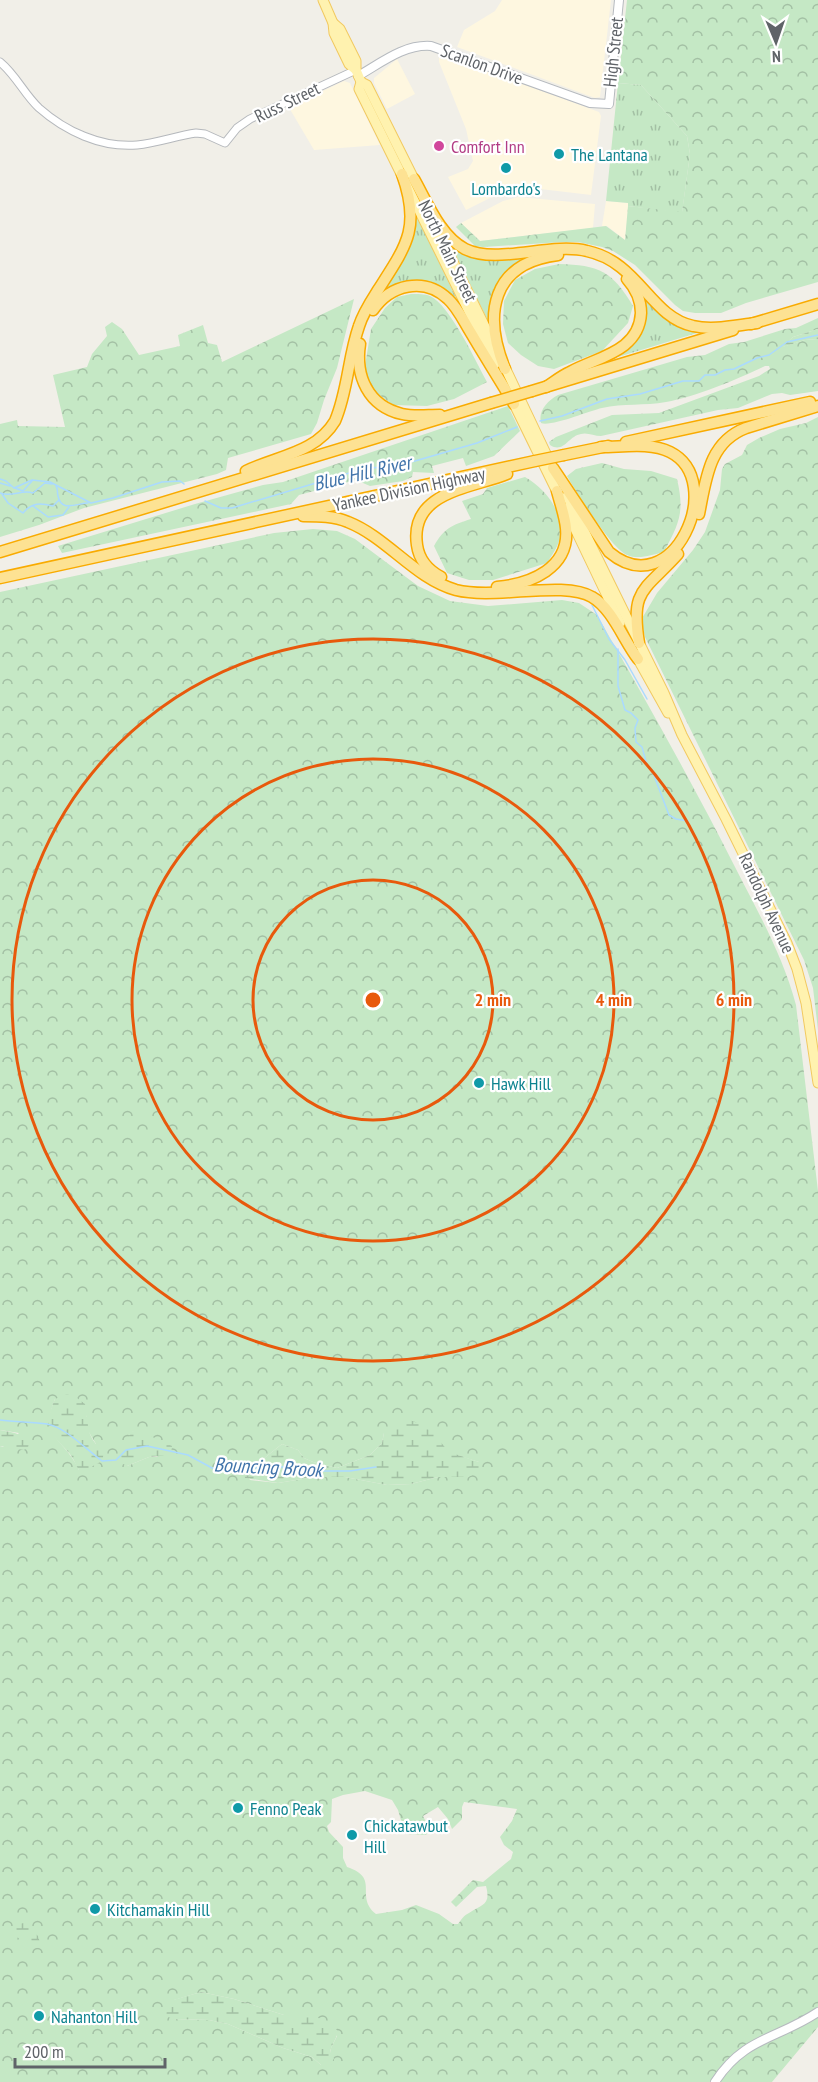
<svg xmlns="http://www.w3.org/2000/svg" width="818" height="2082" viewBox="0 0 818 2082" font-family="'PT Sans Narrow',sans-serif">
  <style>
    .commercial { fill: #fef7e0 }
    .grass { fill: url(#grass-tufts) }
    .forest { fill: url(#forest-crowns); fill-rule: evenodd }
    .wetland { fill: url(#wetland-marsh) }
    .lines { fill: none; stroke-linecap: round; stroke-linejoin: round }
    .stream { stroke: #aadaff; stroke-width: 1.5 }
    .tertiary-casing { stroke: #b5b8bc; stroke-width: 9 }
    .secondary-casing { stroke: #b6babf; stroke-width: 10 }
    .primary-casing { stroke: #f2c960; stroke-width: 11 }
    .motorway-casing { stroke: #f9ab00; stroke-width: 13 }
    .tertiary { stroke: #fff; stroke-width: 7 }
    .secondary { stroke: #fff; stroke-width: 8 }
    .primary { stroke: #fff2af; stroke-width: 9 }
    .motorway { stroke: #fde293; stroke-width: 10 }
    .motorway-bridge-casing { stroke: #f9ab00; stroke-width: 13; stroke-linecap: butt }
    .motorway-bridge { stroke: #fde293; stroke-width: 10 }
    .ring { fill: none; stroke: #e8590c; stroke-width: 3 }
    .hotel-dot { fill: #d1479c; stroke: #fff; stroke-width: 2 }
    .culture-dot { fill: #0f9aa8; stroke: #fff; stroke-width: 2 }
    .labels { text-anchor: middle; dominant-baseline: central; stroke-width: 4.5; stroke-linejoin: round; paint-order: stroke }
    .street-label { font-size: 18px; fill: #5f6368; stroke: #fff }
    .hotel-label { font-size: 18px; fill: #b23c85; stroke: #fff; text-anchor: start }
    .culture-label { font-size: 18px; fill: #0d838f; stroke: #fff; text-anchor: start }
    .water-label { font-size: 20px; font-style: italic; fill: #4174aa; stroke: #fff }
    .centre { fill: #e8590c; stroke: #fff; stroke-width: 3 }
    .ring-label { font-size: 18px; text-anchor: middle; font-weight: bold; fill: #e8590c; stroke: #fff; stroke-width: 4.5; stroke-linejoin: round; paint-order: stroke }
  </style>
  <defs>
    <pattern id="grass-tufts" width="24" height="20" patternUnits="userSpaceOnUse" patternTransform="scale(1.5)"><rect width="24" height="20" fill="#c5e8c5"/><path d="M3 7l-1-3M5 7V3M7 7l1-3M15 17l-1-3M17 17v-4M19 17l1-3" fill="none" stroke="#a3c0a4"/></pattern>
    <pattern id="forest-crowns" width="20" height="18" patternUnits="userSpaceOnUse" patternTransform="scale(1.5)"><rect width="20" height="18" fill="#c5e8c5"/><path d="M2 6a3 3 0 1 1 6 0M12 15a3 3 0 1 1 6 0" fill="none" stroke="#a3c0a4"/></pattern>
    <pattern id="wetland-marsh" width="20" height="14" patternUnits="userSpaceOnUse" patternTransform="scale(1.5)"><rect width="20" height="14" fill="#c5e8c5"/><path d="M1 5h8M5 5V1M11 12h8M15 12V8" fill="none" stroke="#a3c0a4"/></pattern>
  </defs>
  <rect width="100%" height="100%" fill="#f1efe8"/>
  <g class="commercial">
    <polygon points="502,0 611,0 600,97 595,98 457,47 464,30 495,11"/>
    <polygon points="439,53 599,112 601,116 591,195 532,188 517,188 500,193 466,210 448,177 468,169 473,161 466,129 439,62"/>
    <polygon points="397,59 415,94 387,109 374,83 374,78"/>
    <polygon points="344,81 350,83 380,145 314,150 291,111 291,106"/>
    <polygon points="518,197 595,204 593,228 480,241 461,223 503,201"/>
    <polygon points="606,201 629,203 625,240 607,226 602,226"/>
  </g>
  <g class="grass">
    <polygon points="618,83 641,85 687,136 690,154 682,213 628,206 628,203 606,201"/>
    <polygon points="415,216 417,216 464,314 430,285 380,297"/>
    <polygon points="450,243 458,249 542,253 516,267 489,323"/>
    <polygon points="641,292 697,330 697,333 618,357 617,355 633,343"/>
  </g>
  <g class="forest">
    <polygon points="627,0 818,0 818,282 746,303 721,313 695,313 683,311 675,305 635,265 613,251 602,247 578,242 562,242 483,247 475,246 456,227 461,223 480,241 606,226 625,240 628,206 682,212 690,154 687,136 641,85 618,83"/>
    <path d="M559 264C599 265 612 271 633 306L628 323 602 351 554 369 538 366 521 355 508 343 503 324 504 301 515 280 535 269Z"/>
    <path d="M411 294C417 294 425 294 430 296 450 305 476 362 487 382L454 399 427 406 393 405 367 386 364 372 371 329 385 308 397 297Z"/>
    <polygon points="354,299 337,368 324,400 317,423 311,434 228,458 226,470 217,474 84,508 39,525 0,537 0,424 17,420 18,426 65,427 53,375 87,367 92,354 107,336 105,327 112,322 122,329 139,355 180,346 178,335 203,325 208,343 217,345 222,362"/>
    <path d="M818 318V329L793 337 782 347 805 340 818 339V391L790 395 782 393 772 394 738 408 718 410 601 436C594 436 587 432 581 434 568 436 564 454 550 445L549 442 556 437 612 415 659 413 759 376 770 369 769 366H765C738 379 695 397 666 402 645 406 623 403 602 408 589 411 551 427 541 423 538 411 547 401 558 395L687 357 705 355 729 344 744 342 785 329 796 328Z"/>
    <polygon points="508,406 520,431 494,456 466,466 463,458 432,466 434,473 413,472 412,477 403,481 370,486 356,480 299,495 291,504 62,553 58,546 195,504 263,485 283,482"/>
    <polygon points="818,417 818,1030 813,988 804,960 645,637 641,620 657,593 693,550 705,532 720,490 722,469 725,464 742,455 747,445 759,438 780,429 806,423"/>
    <path d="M602 463 624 469 651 471 677 479C685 513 679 523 664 552 651 555 639 560 627 555 611 548 576 492 567 476L576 469Z"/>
    <path d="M525 477C544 488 559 506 561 529 562 541 553 554 547 563L493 580H469L447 573 434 546C444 528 452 525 471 519L462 501 483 494 487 488Z"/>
    <path d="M313 529 337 531 355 539 418 586 450 601 488 606 562 600 579 603 597 615C645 699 692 782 735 867 758 912 783 956 796 1005L818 1191V2027L772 2082H0V1446L3 1447 19 1433 0 1430V592L274 533ZM55 1399 87 1416V1429L96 1444 79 1470C65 1439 39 1438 55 1399ZM133 1431 158 1457H149L127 1466ZM384 1433 479 1462 468 1477H438L411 1484 387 1485 345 1477H314L278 1483 250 1480 244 1470 258 1463 282 1444 298 1450 304 1458 313 1462 337 1468 370 1455 382 1443ZM365 1791 392 1800 398 1810 405 1834 426 1835 430 1830 423 1816 438 1807 448 1819 452 1829 462 1819V1807L464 1802 517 1809 512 1821 500 1837 504 1845 513 1852 511 1859 483 1882 473 1880 451 1902 456 1907 477 1887 486 1886C491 1905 483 1904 469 1913 464 1915 461 1920 458 1924H453L439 1914 416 1905 402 1910 376 1914C354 1896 381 1878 347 1867L343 1858V1847L329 1832 327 1826 331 1822 332 1799 343 1795ZM201 1992 234 1999 284 2015 310 2017 337 2036 331 2048 330 2053 321 2065 312 2057 283 2048 228 2024 209 2020 173 2019 174 2000Z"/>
  </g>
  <g class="wetland">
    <polygon points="818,329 818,339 805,340 780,348 793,337"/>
    <path d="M67 1394 77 1398 85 1404C90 1430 84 1432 104 1453L102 1461 82 1472C75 1468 75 1459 69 1453 50 1431 42 1430 55 1399Z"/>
    <polygon points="407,1419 420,1424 432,1432 449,1452 479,1462 481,1466 481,1471 468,1477 438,1477 411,1484 387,1485 345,1477 314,1477 278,1483 245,1478 244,1470 258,1463 282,1444 298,1450 304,1458 313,1462 337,1468 370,1455 382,1443 384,1433 392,1424"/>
    <path d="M0 1430C14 1433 23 1432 29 1446L24 1450 0 1446Z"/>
    <polygon points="133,1431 146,1434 172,1446 171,1455 149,1457 127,1466 116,1460 120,1447"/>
    <path d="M24 1923 38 1936 41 1946C33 1952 24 1942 17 1937L16 1928 19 1924Z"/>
    <path d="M201 1992 234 1999 284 2015H300L324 2019 337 2030C338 2039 331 2044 330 2053L334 2058 330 2067 321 2065 312 2057 283 2048 228 2024 209 2020 173 2019 166 2016 167 2007 173 2000Z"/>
  </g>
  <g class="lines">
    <g class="stream">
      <polyline points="540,421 562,416 607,399 640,394 683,381 699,381 705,375 715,375 725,370 734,369 757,358 769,355 787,342 818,335"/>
      <polyline points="0,479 6,481 14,488 32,480 50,482 91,503 113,498 162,482 180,481 184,484"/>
      <polyline points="0,483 10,486"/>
      <path d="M56 486C58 489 57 492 58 496 61 513 78 503 88 503"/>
      <polyline points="15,488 23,491 32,481"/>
      <path d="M0 493C12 498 21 489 33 493L45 483 52 484"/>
      <path d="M2 494 8 503 23 513C32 502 41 503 53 506L59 500"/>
      <polyline points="205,501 221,508 232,508 366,468 388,467 415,461 477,443 517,427"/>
      <polyline points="33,506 48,517 63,515 69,507"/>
      <polyline points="592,605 609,639 625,660 647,699"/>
      <polyline points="618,649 618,686 625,710 631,713 638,720 635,728 636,742 642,747 647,765 653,773 669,815 676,819 688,821"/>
      <path d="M0 1420C16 1422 32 1422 47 1424 65 1427 87 1450 102 1461L116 1460 126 1450 147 1446 188 1455 212 1468 244 1470 261 1467H286L316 1471H350L376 1467"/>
    </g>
    <g class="tertiary-casing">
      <path id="tertiary" d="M0 62C16 75 24 94 39 108 65 131 101 148 137 145 157 143 176 136 196 133L205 134 225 143 237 128 250 119 356 70"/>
    </g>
    <g class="secondary-casing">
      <g id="secondary">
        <path d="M358 76C381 63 404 44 431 46L590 103 609 104 619 0"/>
        <path d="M715 2082C744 2037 778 2039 818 2012"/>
      </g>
    </g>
    <g class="primary-casing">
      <g id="primary">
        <polyline points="323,0 333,23 334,33 349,64 356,70"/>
        <polyline points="333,23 340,29 356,61 356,70 361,82 359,89 495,364"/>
        <polyline points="361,82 367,85 416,183"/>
        <polyline points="434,223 497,351"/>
        <polyline points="503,363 551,464"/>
        <polyline points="511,398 559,496"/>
        <polyline points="567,496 664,693 682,735 726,819 787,943 797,969 806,1003 818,1083"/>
        <polyline points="565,508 620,623"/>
        <polyline points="635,654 668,713"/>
      </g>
    </g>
    <g class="motorway-casing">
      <g id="motorway">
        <path d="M414 179C427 202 440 236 465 249 497 265 550 242 587 251 639 262 650 317 693 326 713 331 737 325 757 323"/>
        <path d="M373 310C390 285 424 276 448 299 458 308 464 322 471 333 485 357 500 380 514 404"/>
        <polyline points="751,324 818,304"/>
        <path d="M360 344C355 376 368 406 402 414 414 417 427 415 440 415"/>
        <path d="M505 369C483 315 491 263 558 255"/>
        <path d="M546 387C554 382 561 376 570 372 597 357 639 352 641 313 641 300 636 289 627 279"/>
        <polyline points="532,391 733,330"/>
        <polyline points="626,442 810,402"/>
        <polyline points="564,455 608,446"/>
        <path d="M553 468 609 552C673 606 728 481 670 452 650 442 623 447 601 447"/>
        <path d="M246 471C277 456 316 453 335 421 348 391 348 357 359 326 363 313 371 301 378 290 407 245 421 227 402 174"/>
        <path d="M699 514C706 479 709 442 746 428L818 406"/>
        <path d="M303 516C319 516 334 516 348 522 388 538 414 578 456 590 495 600 564 580 592 597 612 608 624 641 638 659"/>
        <polyline points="0,552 491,403"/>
        <path d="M441 577C428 570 419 560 417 545 409 491 473 488 507 474"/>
        <polyline points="0,578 535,461"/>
        <path d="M497 587C531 584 570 568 566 528 565 516 560 503 557 491"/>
        <path d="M639 643C630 588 645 591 678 554"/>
      </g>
    </g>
    <use href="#tertiary" class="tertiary"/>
    <use href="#secondary" class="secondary"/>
    <use href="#primary" class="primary"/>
    <use href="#motorway" class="motorway"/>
    <g class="motorway-bridge-casing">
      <g id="motorway-bridge">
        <polyline points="491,403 532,391"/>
        <polyline points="535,461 564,455"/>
      </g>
    </g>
    <use href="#motorway-bridge" class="motorway-bridge"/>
  </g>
  <g class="ring">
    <circle cx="373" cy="1000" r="120"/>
    <circle cx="373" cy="1000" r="241"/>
    <circle cx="373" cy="1000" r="361"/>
  </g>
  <circle class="hotel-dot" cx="439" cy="146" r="6"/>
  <g class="culture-dot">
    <circle cx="559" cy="154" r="6"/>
    <circle cx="506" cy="168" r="6"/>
    <circle cx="479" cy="1083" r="6"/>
    <circle cx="238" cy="1808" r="6"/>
    <circle cx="352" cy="1835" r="6"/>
    <circle cx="95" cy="1909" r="6"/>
    <circle cx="39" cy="2016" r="6"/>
  </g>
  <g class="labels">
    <g class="street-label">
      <text transform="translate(613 52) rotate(-84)">High Street</text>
      <text transform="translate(482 64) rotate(20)">Scanlon Drive</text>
      <text transform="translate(287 102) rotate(-26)">Russ Street</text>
      <text transform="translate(448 251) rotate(64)">North Main Street</text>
      <text transform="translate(409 489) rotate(-12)">Yankee Division Highway</text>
      <text transform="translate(767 903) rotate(65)">Randolph Avenue</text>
    </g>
    <g class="hotel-label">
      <text x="451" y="146">Comfort Inn</text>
    </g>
    <g class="culture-label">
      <text x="571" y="154">The Lantana</text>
      <text x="506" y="188" text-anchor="middle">Lombardo's</text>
      <text x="491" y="1083">Hawk Hill</text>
      <text x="250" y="1808">Fenno Peak</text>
      <text x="364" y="1825">Chickatawbut<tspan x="364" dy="21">Hill</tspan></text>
      <text x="107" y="1909">Kitchamakin Hill</text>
      <text x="51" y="2016">Nahanton Hill</text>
    </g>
    <g class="water-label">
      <text transform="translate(362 473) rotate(-13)">Blue Hill River</text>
      <text transform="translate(268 1467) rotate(3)">Bouncing Brook</text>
    </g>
  </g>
  <circle cx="373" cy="1000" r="9" class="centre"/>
  <g class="ring-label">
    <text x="493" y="1006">2 min</text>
    <text x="614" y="1006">4 min</text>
    <text x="734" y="1006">6 min</text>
  </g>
  <g transform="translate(776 42) rotate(178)" stroke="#ffffff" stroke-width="4.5" paint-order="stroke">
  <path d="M0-4.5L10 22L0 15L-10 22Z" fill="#5f6368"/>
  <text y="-9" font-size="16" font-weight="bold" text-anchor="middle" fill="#5f6368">N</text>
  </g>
  <path d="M15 2058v9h150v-9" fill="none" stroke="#5f6368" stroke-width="3"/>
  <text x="24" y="2058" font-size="18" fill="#5f6368" stroke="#ffffff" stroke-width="4.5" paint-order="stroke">200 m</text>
</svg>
